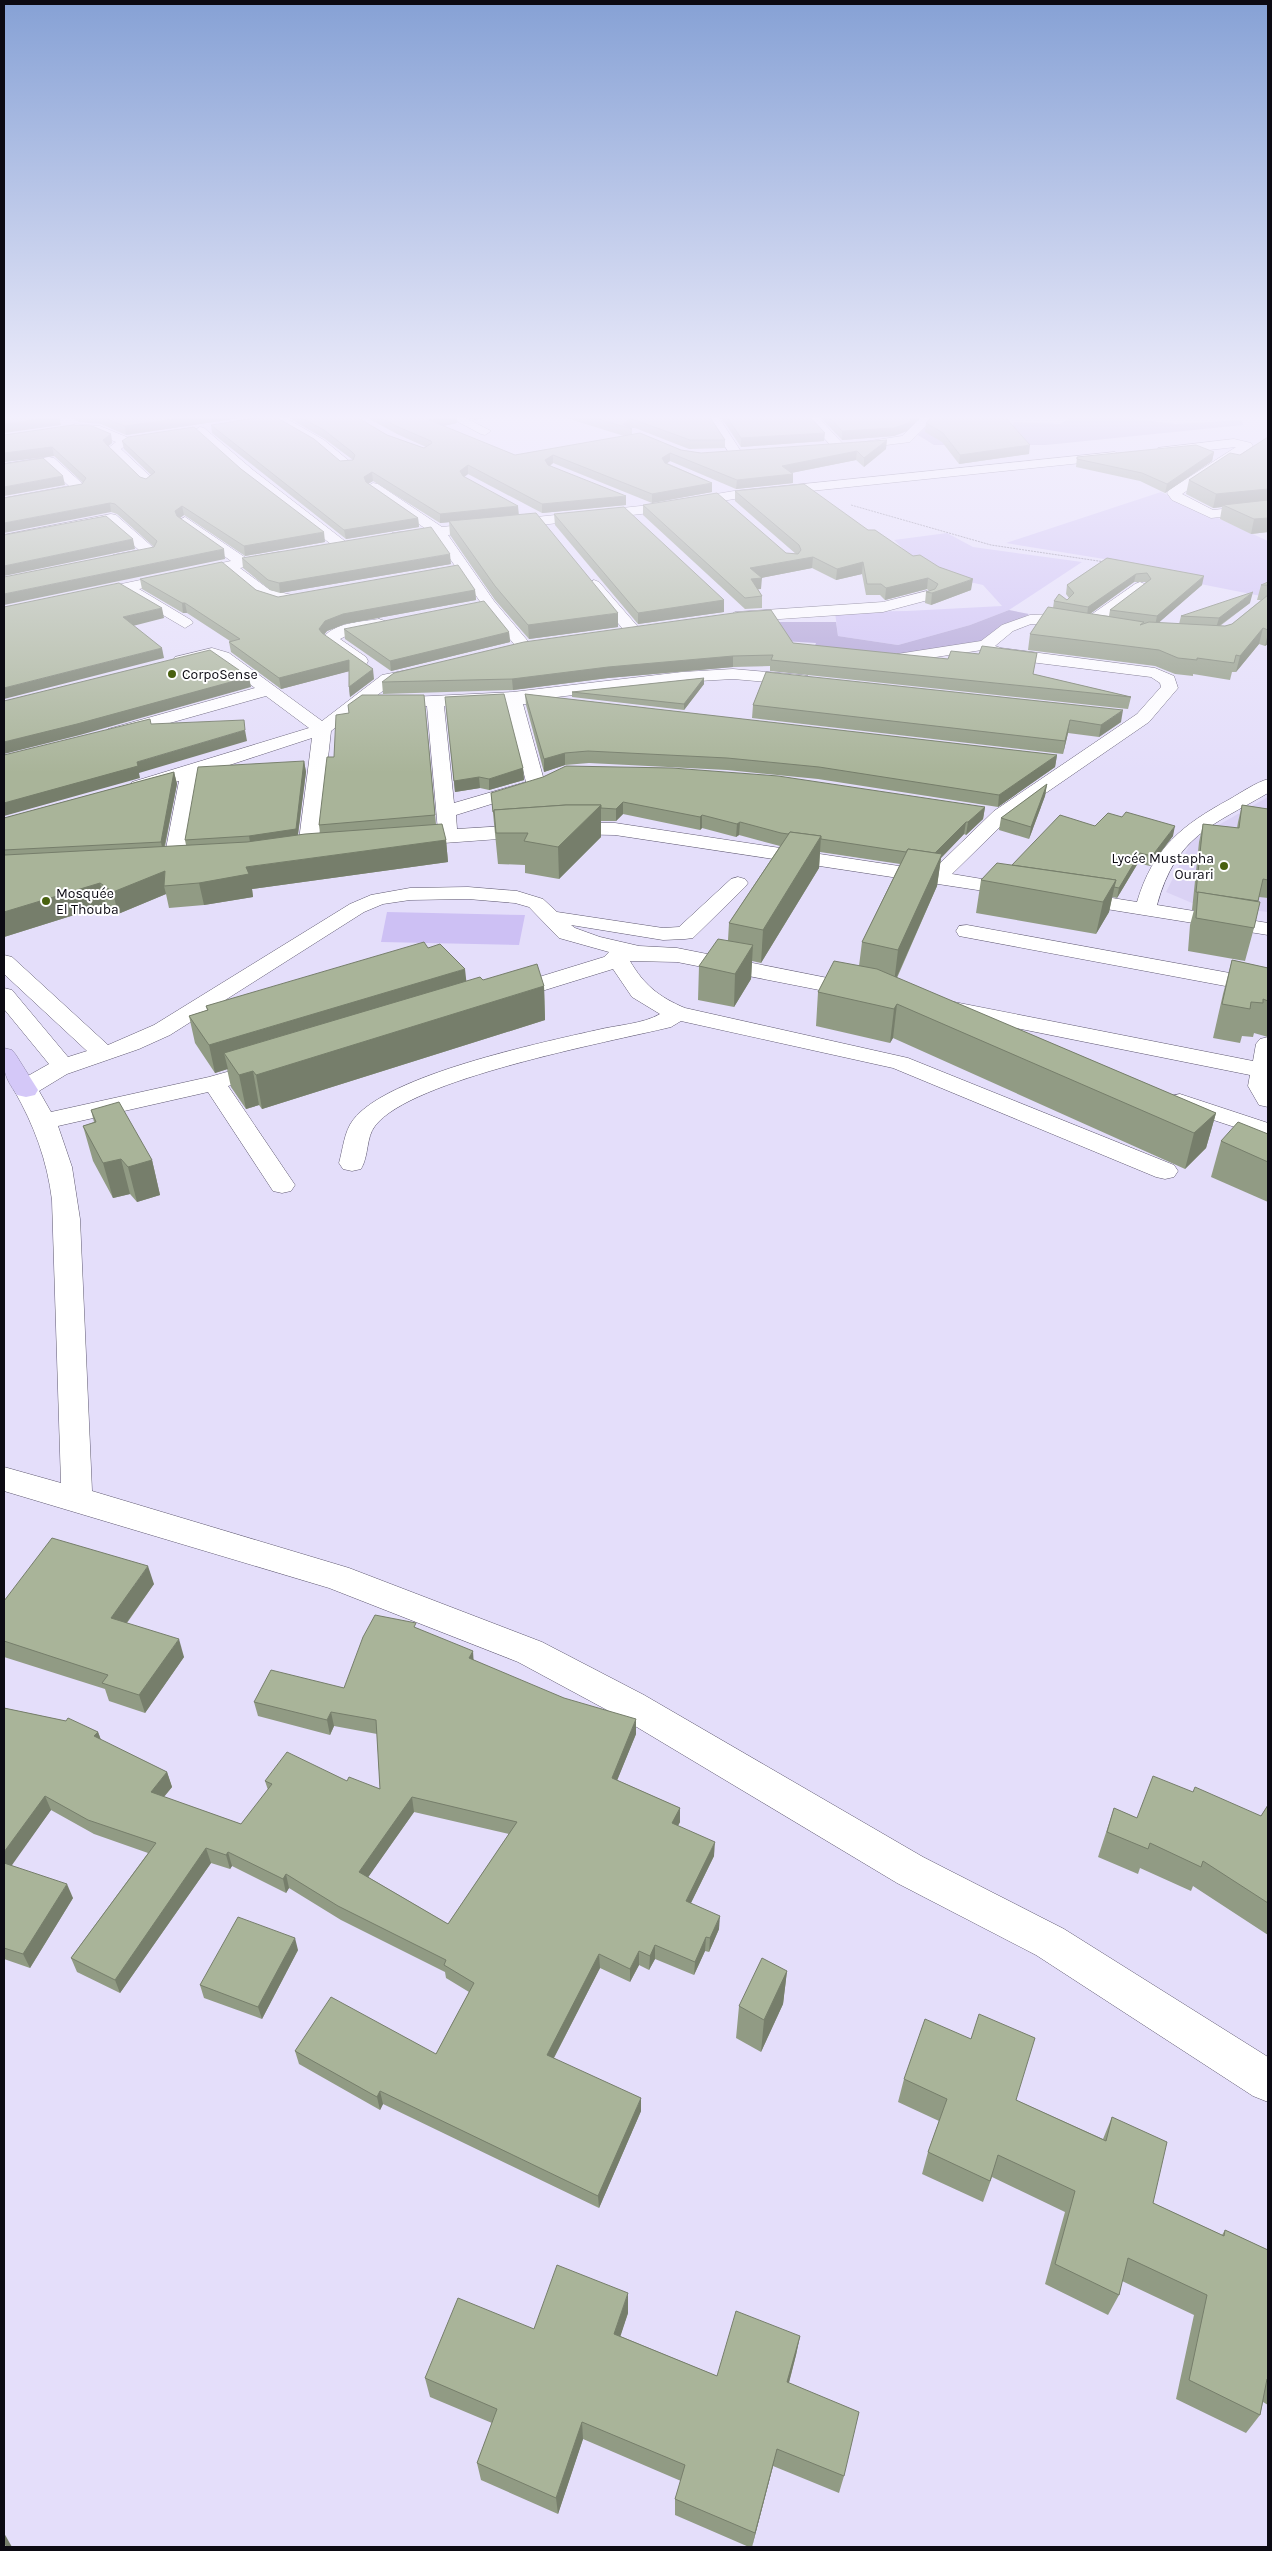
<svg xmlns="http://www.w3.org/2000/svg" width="1272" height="2551" viewBox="0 0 1272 2551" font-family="Karla,sans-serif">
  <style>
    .built { fill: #dad2f4 }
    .green { fill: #cdc0f4 }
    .forest { fill: #ac9ed3 }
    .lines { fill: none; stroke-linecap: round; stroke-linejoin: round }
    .minor-casing { stroke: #5f5971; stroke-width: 1 }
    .highway-casing { stroke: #8e86a8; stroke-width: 1 }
    .path { stroke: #858194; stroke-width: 1; stroke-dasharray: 2 1; stroke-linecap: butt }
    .minor { fill: #fff; fill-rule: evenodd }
    .highway { fill: #d4c8f8; fill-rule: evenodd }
    .wall { fill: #919b84; fill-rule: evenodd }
    .shaded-wall { fill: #767e6b }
    .building { fill: #a9b499; stroke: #767e6b; fill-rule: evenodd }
    .poi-dot { fill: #49610f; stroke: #fff; stroke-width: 2 }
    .labels { text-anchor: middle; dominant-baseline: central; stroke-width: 4; stroke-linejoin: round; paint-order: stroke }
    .far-poi-label { font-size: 14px; fill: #0c0a13; stroke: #fff; text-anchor: start }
  </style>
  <rect width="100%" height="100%" fill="#e4defa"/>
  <polygon class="built" points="1268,797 1268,912 1192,903 1166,892 1192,840"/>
  <g class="green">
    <polygon points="1161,492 1268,541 1268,594 1261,596 1160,576 1166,569 1006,543"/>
    <polygon points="947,533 973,547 1082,562 1009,610 970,625 898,645 838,636 835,612 907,611 1002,606 983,585 942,576 923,568 894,540"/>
    <polygon points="387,912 525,915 519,945 381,942"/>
  </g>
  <g class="forest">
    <polygon points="935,416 1011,429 1014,422 1060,424 1073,416 1108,416 1176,424 1242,420 1243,425 1046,445 934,445 918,435"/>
    <polygon points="1009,610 1029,614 986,645 903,657 814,648 816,643 782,641 775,622 836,622 838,636 898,645 970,625"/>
  </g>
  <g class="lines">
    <g class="minor-casing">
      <g id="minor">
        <polygon points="268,416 294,416 289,420 324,440 354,465 347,469 342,468 316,446 280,425 278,421 241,428 235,424 237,421"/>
        <polygon points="447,416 462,416 491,431 485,435 481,434"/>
        <polygon points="706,416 718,416 742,453 741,456 731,456"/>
        <polygon points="804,416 817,416 844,445 902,436 923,416 936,416 910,442 839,451 835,450"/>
        <polygon points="75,424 100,426 129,438 131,441 121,449 153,479 155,482 153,485 143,485 109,452 107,449 116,442 94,433 71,431 69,428"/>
        <polygon points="200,427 204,428 253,470 346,542 348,545 346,548 336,548 243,476 196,434 194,431"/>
        <polygon points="1234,439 1251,443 1253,446 1182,494 1213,510 1268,504 1268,512 1211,518 1172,500 1167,493 1169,490 1236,447 1163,455 1158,454 1157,451 1158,448"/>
        <polygon points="1115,452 1121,456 1120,459 734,499 650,513 448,535 494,601 532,646 524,651 518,649 484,607 434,536 392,539 390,536 392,533 426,529 366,487 373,483 378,484 442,527 650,505 734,491"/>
        <polygon points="49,457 54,458 84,485 86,488 84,491 4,506 4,498 69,486 46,465 4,472 4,464"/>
        <polygon points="111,514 116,515 155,549 157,552 155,555 118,562 113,561 111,558 113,555 139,550 108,523 4,543 4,535"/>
        <path d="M185 517 246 558 279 552 284 553 286 556 284 559 240 568 270 590 297 596 300 599 297 602C269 609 246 588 226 571L139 589 191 620 193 623 185 628 124 592 88 600 83 598 80 595 83 592 231 561 180 524 178 521Z"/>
        <polygon points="594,580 599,582 639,628 641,631 639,634 627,634 589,588 586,585"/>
        <path d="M1140 582 1145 584 1148 587 1145 590 1097 625 1031 624 1013 631 995 646 1001 648 1155 668 1174 676 1178 688 1149 722 1008 819 952 874 1024 886 1027 890 1024 894 1017 896 615 835 567 834 430 844 423 842 420 838 423 834 438 831 427 706 411 705 408 701 411 697 513 692 682 672 733 669 802 675 808 676 810 680 808 684 802 685 733 679 682 682 540 699 538 704H523L545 784 543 788 456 815 457 829 567 822 615 823 932 871 994 811 1137 714 1161 687 1160 683 1151 677 998 658 982 650 903 662 897 660 895 657 897 654 981 641 1002 625 1030 615 1053 614 1085 619 1135 584ZM506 703 526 782 454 803 444 706Z"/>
        <polygon points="927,591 935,596 932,599 883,612 735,622 727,617 735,612 883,602"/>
        <path d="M379 619 385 621 387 624 385 627 352 633 340 639 366 657 368 661 366 665H354L322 639C334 622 361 622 379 619Z"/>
        <polygon points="212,648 229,653 322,721 382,675 418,668 426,673 424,677 393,683 331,731 318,848 315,852 301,852 298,848 312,738 199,775 184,859 181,863 167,863 164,859 179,781 139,792 132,790 130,786 132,782 309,728 266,696 120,737 108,737 105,733 108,729 255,688 217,659 212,658 181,665 173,660 175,657"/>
        <path d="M1268 779V793C1211 826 1176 836 1157 905L1268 923V935L1075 904 1068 902 1065 898 1068 894 1075 892 1137 902C1153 848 1182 825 1230 799 1242 792 1255 783 1268 779Z"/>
        <path d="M738 877 745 879 748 883 745 887 693 938 685 939 663 940 571 925 575 928 600 937 639 946 677 948 868 986 871 991 868 996 860 998 677 962 630 961C644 985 659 997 685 1008L908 1058 1174 1165 1178 1171 1174 1177 1165 1179 1156 1177 893 1068 681 1021 671 1027C609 1042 410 1079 375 1126 366 1137 369 1156 361 1169L352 1171 343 1169 339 1163C343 1149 344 1132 353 1120 387 1075 540 1043 597 1030 617 1025 643 1024 660 1014L632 997 613 969 516 999 508 1001 500 999 497 994 500 989 604 957 609 952 559 938 529 907 515 903 468 899 410 900 383 904 364 912 170 1035 139 1049 67 1074 39 1091 51 1112 209 1077 266 1061 274 1063 278 1068 274 1073 228 1086 295 1185 291 1191 282 1193 273 1191 208 1092 58 1126 72 1167 80 1219 92 1491 349 1568 542 1642 644 1695 923 1857 1064 1929 1268 2057V2102L1253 2096 1036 1955 897 1883 620 1717 518 1662 329 1588 4 1491V1467L61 1483 52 1200C47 1160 34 1125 14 1090L26 1077 49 1064 4 1009V988L12 990 68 1057 87 1051 4 974V955L12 957 108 1045 154 1025 350 904 371 895 410 888 468 887 517 891 543 899 557 912 663 928 679 927 731 879Z"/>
        <polygon points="967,925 1268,980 1268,994 959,936 956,931 959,926"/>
        <polygon points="949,1001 1253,1061 1256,1044 1260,1039 1268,1037 1268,1107 1259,1105 1248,1086 1250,1075 941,1013 938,1008 941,1003"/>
        <polygon points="1180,1094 1268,1123 1268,1138 1171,1106 1168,1101 1171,1096"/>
      </g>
    </g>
    <g class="highway-casing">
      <path id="highway" d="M4 1048 12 1050 16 1055 38 1090 35 1095 26 1097 17 1095C4 1076 3 1071 4 1048Z"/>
    </g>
    <polyline class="path" points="851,505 991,545 1105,562"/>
    <use href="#minor" class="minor"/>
    <use href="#highway" class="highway"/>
  </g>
  <g class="wall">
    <polygon points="69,416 254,416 126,435 101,424 79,422"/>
    <polygon points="291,416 355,416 387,435 424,448 426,447 397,434 364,416 457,416 457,423 443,426 515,455 624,436 560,416 709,416 725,440 725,448 689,449 635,428 629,428 632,429 632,434 681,450 701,453 886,449 864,467 856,460 791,473 793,474 793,483 736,489 670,461 667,463 712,483 712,492 652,503 553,463 550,466 626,505 542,513 468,474 464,477 519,515 618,627 529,639 495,600 450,535 449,522 440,523 373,481 368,484 418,518 419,527 346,539 212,433 211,425 340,461 353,460 325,439 292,420"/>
    <polygon points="465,416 497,416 474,420"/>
    <polygon points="720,416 809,416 824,441 741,447"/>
    <polygon points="819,416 922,416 907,431 894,436 842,440"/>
    <polygon points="932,416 1039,416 1006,418 1029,454 959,464 942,442 925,432 926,423"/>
    <polygon points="111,434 112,443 108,446 140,477 146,479 151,475 124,449 122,441 241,469 325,542 245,556 184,515 180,518 225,559 154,547 117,514 111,512 82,484 83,483 54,456 4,462 4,435"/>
    <polygon points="1268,437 1268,532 1251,534 1220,519 1222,507 1213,508 1186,494 1189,480 1240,455"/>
    <polygon points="1214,452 1212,461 1165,493 1140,481 1076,467 1077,457"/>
    <polygon points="735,491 868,530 971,590 931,605 925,603 926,592 929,591 927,589 885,600 880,595 866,595 862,574 836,580 812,568 761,578 761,589 758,589 762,596 762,608 745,609 643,515 643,505 786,553 796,554 735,501"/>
    <polygon points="554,514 724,600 724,612 638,624 555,525"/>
    <polygon points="242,558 451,564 280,593 270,590 243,568"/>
    <path d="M1107 558 1202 585 1158 623 1179 624 1181 616 1250 603 1220 626H1225L1232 624 1261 600H1257L1261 585 1268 582V644L1265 646 1259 644 1236 672H1232L1230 680 1193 674V676L1175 674 1155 666 1028 650 1030 634 1053 608 1054 601 1067 600 1069 598 1066 594 1067 585ZM1134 582H1145L1146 583 1110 610 1109 616 1090 614Z"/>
    <polygon points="140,579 256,590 278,597 475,590 476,600 345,624 327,631 324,635 374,679 350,697 349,687 349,671 281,689 231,652 229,642 230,641 187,613 183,613 142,589"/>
    <polygon points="344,629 509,632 510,642 391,671 345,639"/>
    <polygon points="793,643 1033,674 1131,697 1128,709 770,671 770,666 733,667 608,678 513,690 383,694 382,682"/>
    <polygon points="704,678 704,684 684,710 572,697 572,692"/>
    <polygon points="525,694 1057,755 1055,767 998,807 818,779 727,770 589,763 565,765 544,772 526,705"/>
    <polygon points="424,695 436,824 446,840 448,862 252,889 253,897 204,905 169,908 166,894 118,914 106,905 4,937 4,818 174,772 177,784 165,847 186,845 185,840 304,761 306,772 298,835 320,833 319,825 334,757 349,713"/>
    <polygon points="753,705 1121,722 1099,737 1068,733 1063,754 752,718"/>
    <polygon points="446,708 523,768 524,780 489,790 480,788 455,792"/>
    <polygon points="1047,784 1045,796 1029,839 999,830 1001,818"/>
    <polygon points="491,793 985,807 983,819 966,835 964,834 941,858 937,886 897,978 1216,1113 1206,1148 1185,1169 893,1038 890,1043 816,1026 818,992 859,966 862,942 900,864 820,852 819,868 761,963 752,961 751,979 734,1007 698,1000 699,966 728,940 729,923 780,846 739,835 736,837 702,828 700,830 623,814 616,821 601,821 601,837 559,879 525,873 525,865 498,864"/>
    <polygon points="1242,805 1268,809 1268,898 1259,897 1254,928 1245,961 1188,951 1190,925 1194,910 1192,910 1199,842 1203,824 1237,828 1238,822"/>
    <polygon points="1095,826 1173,836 1150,866 1138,863 1117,898 1112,897 1109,912 1096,934 976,913 981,880 1012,865"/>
    <polygon points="428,948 466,981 483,980 544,986 545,1020 262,1109 259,1105 246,1109 231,1087 227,1069 215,1073 195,1043 189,1016 207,1010 206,1006"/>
    <polygon points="1232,960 1268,968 1268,1037 1254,1033 1253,1037 1242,1036 1240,1043 1213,1038 1223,994"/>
    <polygon points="91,1110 152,1160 160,1195 137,1202 130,1194 113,1198 93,1161 83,1126 94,1122"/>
    <polygon points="1268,1134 1268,1202 1211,1177 1221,1141"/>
    <polygon points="154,1584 127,1623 184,1657 145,1713 109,1701 105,1689 4,1657 4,1601"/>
    <path d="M417 1628 474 1660 636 1734 617 1780 680 1808V1822L678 1826 714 1856 691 1903 719 1929 709 1952 705 1951 694 1975 655 1959 649 1970 639 1965 630 1982 600 1968 554 2058 641 2111 599 2208 383 2104 380 2110 299 2064 295 2051 436 2054 469 1992 446 1978 445 1972 341 1920 289 1888 286 1893 232 1866 230 1869 211 1863 120 1993 77 1972 71 1958 148 1853 94 1834 51 1810 11 1865 73 1898 30 1968 4 1959V1708L66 1721 98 1732 101 1740 167 1772 172 1787 164 1797 241 1824 268 1790 265 1781H347L380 1789 377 1734 334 1726 330 1735 258 1716 254 1702 344 1688ZM414 1812 509 1834 448 1924 368 1877Z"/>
    <polygon points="1193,1792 1261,1816 1268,1805 1268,1935 1193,1886 1191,1891 1140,1868 1138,1874 1098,1857 1114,1808 1137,1818"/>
    <polygon points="298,1950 262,2019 204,1998 200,1985"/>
    <polygon points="787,1971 783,2004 761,2052 736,2038 739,2006"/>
    <polygon points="904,2079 1016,2100 1103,2139 1112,2117 1153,2203 1222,2235 1225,2230 1268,2250 1268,2405 1263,2402 1260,2415 1246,2433 1176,2399 1194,2315 1122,2281 1119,2295 1108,2315 1045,2284 1065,2212 992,2177 983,2202 922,2174 928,2152 939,2121 898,2102"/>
    <polygon points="628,2313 620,2336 717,2376 800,2336 796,2355 789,2383 844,2476 839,2493 773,2466 752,2547 749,2547 675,2515 675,2499 681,2481 583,2439 558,2514 481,2480 477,2463 492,2423 430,2397 425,2378 534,2329"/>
  </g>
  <g class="shaded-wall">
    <polygon points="59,416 61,425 4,433 4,424"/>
    <polygon points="196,416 254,416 126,435 125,426"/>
    <polygon points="452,416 457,416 457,423 429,429 429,420"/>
    <polygon points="474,416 497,416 474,420"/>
    <polygon points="914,416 922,416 907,431 894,436 842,440 842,431"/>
    <polygon points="630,419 630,427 629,428 623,424"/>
    <polygon points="825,433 824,441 741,447 741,438"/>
    <polygon points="111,434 112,443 105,449 103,440"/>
    <polygon points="887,440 886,449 864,467 864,458"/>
    <polygon points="1030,445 1029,454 959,464 960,455"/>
    <polygon points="52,447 54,456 4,462 4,453"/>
    <polygon points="857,451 856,460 781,475 782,466"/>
    <polygon points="1214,452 1212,461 1165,493 1167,484"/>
    <polygon points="670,453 670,461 662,467 662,458"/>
    <polygon points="553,455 553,463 545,469 545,460"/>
    <polygon points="468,465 468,474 460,480 460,471"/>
    <polygon points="372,472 373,481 364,486 364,477"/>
    <polygon points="793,474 793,483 736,489 737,480"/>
    <polygon points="63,476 65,485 4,496 4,487"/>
    <polygon points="712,483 712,492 652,503 652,494"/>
    <polygon points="1268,489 1268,503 1223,505 1222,507 1213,508 1216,494"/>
    <polygon points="626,496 626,505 542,513 542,504"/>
    <polygon points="110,503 111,512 4,533 4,523"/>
    <polygon points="182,506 184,515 176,521 175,511"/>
    <polygon points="518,506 519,516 440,523 440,514"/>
    <polygon points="418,518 419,527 346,539 344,530"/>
    <polygon points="1268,518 1268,532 1251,534 1254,519"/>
    <polygon points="324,532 325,542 245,556 244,546"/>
    <polygon points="133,539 135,549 4,576 4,566"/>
    <polygon points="224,549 225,559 4,605 4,594"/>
    <polygon points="450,554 451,564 280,593 279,583"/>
    <polygon points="813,557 812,568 761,578 762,578 761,589 750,590 750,568"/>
    <polygon points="863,562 862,574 836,580 837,569"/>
    <polygon points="1136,574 1134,582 1087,616 1088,607"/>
    <polygon points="1204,576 1202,585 1155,626 1157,616"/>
    <polygon points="928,578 927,589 885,600 886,588"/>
    <polygon points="973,579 971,590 931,605 932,593"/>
    <polygon points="475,590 476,600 345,624 327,631 320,639 319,629 325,621 343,614"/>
    <polygon points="1253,592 1250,603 1216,628 1219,618"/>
    <polygon points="724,600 724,612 638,624 638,613"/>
    <polygon points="182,603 185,603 187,613 183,613"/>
    <polygon points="162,608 164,618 125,628 123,617"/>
    <polygon points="618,613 618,627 529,639 528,625"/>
    <polygon points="1263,628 1259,644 1236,672 1240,656"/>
    <polygon points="509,632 510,642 391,671 390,661"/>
    <polygon points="1268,633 1268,644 1265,646"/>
    <polygon points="162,648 164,658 4,699 4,688"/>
    <polygon points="733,656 733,667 608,678 513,690 512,679 608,667"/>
    <polygon points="349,660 350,671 281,689 279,678"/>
    <polygon points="373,669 374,679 350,697 349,687"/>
    <polygon points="249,677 251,687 80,735 4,754 4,742"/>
    <polygon points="704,678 704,684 684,710 684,704"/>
    <polygon points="1123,710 1121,722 1099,737 1101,725"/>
    <polygon points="1070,720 1068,733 1063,754 1065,741"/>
    <polygon points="245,730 247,741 139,773 140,778 4,816 4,803 137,762"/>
    <polygon points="565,753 565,765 544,772 544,759"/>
    <polygon points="1057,755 1055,767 998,807 999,795"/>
    <polygon points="304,761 306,772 297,841 251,848 249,836"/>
    <polygon points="523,768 524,780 489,790 489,779"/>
    <polygon points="174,772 177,784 163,853 161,842"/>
    <polygon points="479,777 480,788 455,792 454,781"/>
    <polygon points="1047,784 1045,796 1029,839 1031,827"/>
    <polygon points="623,802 623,814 616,821 616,809"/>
    <polygon points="601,805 601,837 559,879 558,847"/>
    <polygon points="985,807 983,819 966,835 968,822"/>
    <polygon points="702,815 702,828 700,830 700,817"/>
    <polygon points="740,822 739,835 736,837 737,824"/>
    <polygon points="966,822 964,834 941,858 937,886 894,983 898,950 932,856"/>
    <polygon points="1175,826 1173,836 1150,866 1152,856"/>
    <polygon points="821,836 819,868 761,963 763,930"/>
    <polygon points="446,840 448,862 252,889 253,897 204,905 199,883 246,867"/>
    <polygon points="1140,853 1138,863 1117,898 1119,888"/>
    <polygon points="165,871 164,886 166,894 118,914 113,892"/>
    <polygon points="1116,880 1109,912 1096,934 1103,902"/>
    <polygon points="100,883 106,905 4,937 4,912"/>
    <polygon points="753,945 751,979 734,1007 735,974"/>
    <polygon points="465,969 468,996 224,1053 228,1069 215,1073 209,1045"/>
    <polygon points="544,986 545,1020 262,1109 256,1075"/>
    <polygon points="897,1004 893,1038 890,1043 894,1009"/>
    <polygon points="253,1071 259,1105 246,1109 239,1075"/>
    <polygon points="1216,1113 1206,1148 1185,1169 1194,1133"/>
    <polygon points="121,1159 130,1194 113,1198 103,1163"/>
    <polygon points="152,1160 160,1195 137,1202 128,1167"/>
    <polygon points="148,1566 154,1584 117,1636 111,1618"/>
    <polygon points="179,1639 184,1657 145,1713 139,1695"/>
    <polygon points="473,1651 474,1666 469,1658"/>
    <polygon points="331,1712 334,1726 330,1735 327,1720"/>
    <polygon points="636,1719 636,1734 612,1793 612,1778"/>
    <polygon points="98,1732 103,1746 94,1736"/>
    <polygon points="167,1772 172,1787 156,1806 151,1792"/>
    <polygon points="45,1796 51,1810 5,1875 4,1873 4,1852"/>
    <polygon points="412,1797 414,1812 362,1886 359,1872"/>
    <polygon points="680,1808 680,1822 671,1837 672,1823"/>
    <polygon points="715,1842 714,1856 685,1915 686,1901"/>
    <polygon points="206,1848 211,1863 120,1993 115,1980"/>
    <polygon points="228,1852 232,1866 230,1869 226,1855"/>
    <polygon points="286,1874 289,1888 286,1893 283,1879"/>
    <polygon points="67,1884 73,1898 30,1968 23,1954"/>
    <polygon points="720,1916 719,1929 709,1952 710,1938"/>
    <polygon points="706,1937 705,1951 694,1975 695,1962"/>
    <polygon points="295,1938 298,1950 262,2019 258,2007"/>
    <polygon points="655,1945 655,1959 649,1970 650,1956"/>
    <polygon points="639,1951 639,1965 630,1982 630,1969"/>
    <polygon points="599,1954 600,1968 548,2069 547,2055"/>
    <polygon points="787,1971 783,2004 761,2052 764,2020"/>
    <polygon points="380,2091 383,2104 380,2110 377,2097"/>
    <polygon points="641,2098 641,2111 599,2208 598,2196"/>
    <polygon points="628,2293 628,2313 615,2353 614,2334"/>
    <polygon points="800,2336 796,2355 784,2401 787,2382"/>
    <polygon points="582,2422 583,2439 558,2514 556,2498"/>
    <polygon points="777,2449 773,2466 752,2547 755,2533"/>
    <polygon points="4,2533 12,2547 6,2547 4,2543"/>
  </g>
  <g class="building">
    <polygon points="4,416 59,416 4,424"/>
    <polygon points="99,416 196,416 125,426"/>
    <polygon points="271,416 274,416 314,439 340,461 353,460 355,455 352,452 324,430 298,416 355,416 387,435 424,448 432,443 431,441 396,426 378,416 452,416 429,420 515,455 640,433 681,450 701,453 887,440 864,458 857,451 782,466 793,474 737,480 670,453 662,458 665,463 712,483 652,494 553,455 545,460 548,465 626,496 542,504 468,465 460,471 463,476 518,506 440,514 372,472 364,477 366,482 418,518 344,530 211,425"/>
    <polygon points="588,416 709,416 725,440 690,440 635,420 630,419 623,424 632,429"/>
    <polygon points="726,416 809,416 825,433 741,438"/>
    <polygon points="828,416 914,416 908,423 894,428 842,431"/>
    <polygon points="932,416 1004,416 1030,445 960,455 943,433 926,423"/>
    <polygon points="73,425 92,426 111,434 103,440 106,444 140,477 146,479 155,472 122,441 128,437 194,427 241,469 324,532 244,546 182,506 175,511 177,516 224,549 4,594 4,577 154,547 157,541 115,504 110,503 4,523 4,498 82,484 86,478 52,447 4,453 4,435"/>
    <polygon points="1268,437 1268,489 1216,494 1189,480 1230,453 1240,455"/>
    <polygon points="1196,445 1214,452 1167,484 1142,473 1077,459 1077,457"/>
    <polygon points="43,458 63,476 4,487 4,464"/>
    <polygon points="804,484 868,530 875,530 913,556 920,555 939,567 973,579 932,593 926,592 935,589 938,584 928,578 886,588 881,584 867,584 863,562 837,569 813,557 750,568 762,578 751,579 762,596 745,598 643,505 717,493 786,553 798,554 801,550 799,545 735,491"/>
    <polygon points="1268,500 1268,518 1254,519 1223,505"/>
    <polygon points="624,507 724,600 638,613 554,514"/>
    <polygon points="536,513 618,613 528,625 495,586 449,521"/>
    <polygon points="106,516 133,539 4,566 4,535"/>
    <polygon points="431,527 450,554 279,583 268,580 242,558"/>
    <polygon points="1107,558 1204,576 1157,616 1110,610 1151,579 1147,573 1136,574 1088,607 1054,601 1059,594 1067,600 1074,593 1067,585"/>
    <polygon points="222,562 256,590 278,597 458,565 475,590 343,614 325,621 319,629 322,633 373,669 349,687 349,660 279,678 229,642 240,639 185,603 182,603 140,579"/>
    <polygon points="1268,582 1268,585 1261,585"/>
    <polygon points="119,583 162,608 123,617 162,648 4,688 4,607"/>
    <polygon points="1253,592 1219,618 1181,616"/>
    <polygon points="1268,595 1268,630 1263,628 1240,656 1236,655 1234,663 1197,658 1197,660 1178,658 1159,650 1030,634 1048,607 1144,622 1140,625 1149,622 1225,626 1232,624"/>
    <polygon points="484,601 509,632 390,661 344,629"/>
    <polygon points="771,610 793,643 948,659 951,651 979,654 982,646 1037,653 1033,674 1131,697 771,660 773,655 733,656 608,667 512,679 382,682 394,673 524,642 741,612"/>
    <polygon points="210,650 249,677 77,724 4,742 4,701"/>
    <polygon points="766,672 1123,710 1101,725 1070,720 1065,741 753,705"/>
    <polygon points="704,678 684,704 572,692"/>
    <polygon points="504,694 523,768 489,779 479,777 454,781 445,697"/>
    <polygon points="525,694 1057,755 999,795 819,767 727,758 588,751 565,753 544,759"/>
    <polygon points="362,695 424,695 435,815 319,825 327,757 334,757 336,715 349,713 348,705"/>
    <polygon points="150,719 151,724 244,720 245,730 137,762 138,766 4,803 4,755"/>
    <polygon points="304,761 296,829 249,836 185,840 198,767"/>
    <polygon points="566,766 672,768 778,776 985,807 968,822 966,822 935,853 908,849 906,852 821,839 821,836 790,832 788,834 781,833 740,822 737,824 702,815 700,817 623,802 616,809 601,808 601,805 566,805 494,810 494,812 493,812 491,793 543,777"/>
    <polygon points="174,772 161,842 4,850 4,818"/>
    <polygon points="1047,784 1031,827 1001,818"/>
    <polygon points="566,805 601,805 558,847 524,841 528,833 496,833 494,810"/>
    <polygon points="1242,805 1268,809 1268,880 1263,879 1258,901 1196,892 1203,824 1239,828"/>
    <polygon points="1126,812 1175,826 1152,856 1140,853 1119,888 1114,887 1116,880 1012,865 1060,815 1095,826 1108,813 1122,817"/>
    <polygon points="442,824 446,840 246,867 249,874 199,883 164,886 165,871 113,892 100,883 4,912 4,856 5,855 247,842 305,834"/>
    <polygon points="790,832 821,836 763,930 729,923"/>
    <polygon points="908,849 942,854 898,950 862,942"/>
    <polygon points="997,863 1116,880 1103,902 981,880"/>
    <polygon points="1198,892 1260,902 1254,928 1196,918"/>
    <polygon points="718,939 753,945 735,974 699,966"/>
    <polygon points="424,942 428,948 440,944 465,969 209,1045 189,1016 208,1010 206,1006"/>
    <polygon points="1232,960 1268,968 1268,1001 1263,999 1263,1003 1251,1002 1250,1009 1222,1004"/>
    <polygon points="834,961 877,969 1216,1113 1194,1133 897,1004 894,1009 818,992"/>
    <polygon points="537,964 544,986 256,1075 253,1071 239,1075 224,1053 480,977 483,980"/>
    <polygon points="119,1102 152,1160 128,1167 121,1159 103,1163 83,1126 96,1122 91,1110"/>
    <polygon points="1238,1122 1268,1134 1268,1162 1221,1141"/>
    <polygon points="52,1538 148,1566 111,1618 179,1639 139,1695 102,1683 108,1675 4,1641 4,1601"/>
    <path d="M375 1615 416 1623 414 1627 473 1651 469 1658 564 1698 636 1719 612 1778 680 1808 672 1823 715 1842 686 1901 720 1916 710 1938 706 1937 695 1962 655 1945 650 1956 639 1951 630 1969 599 1954 547 2055 641 2098 598 2196 380 2091 377 2097 295 2051 331 1997 436 2054 474 1983 444 1965 446 1960 338 1906 286 1874 283 1879 228 1852 226 1855 206 1848 115 1980 71 1958 156 1843 88 1820 45 1796 4 1852V1708L66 1721 68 1718 98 1732 94 1736 167 1772 151 1792 241 1824 272 1784 265 1781 287 1752 347 1781 349 1777 380 1789 376 1720 331 1712 327 1720 254 1702 271 1670 344 1688 363 1637ZM412 1797 517 1822 448 1924 359 1872Z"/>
    <polygon points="1153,1776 1193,1792 1195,1787 1261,1816 1268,1805 1268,1903 1203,1861 1201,1867 1150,1843 1148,1849 1107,1832 1114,1808 1137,1818"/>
    <polygon points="4,1863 67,1884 23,1954 4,1948"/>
    <polygon points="238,1917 295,1938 258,2007 200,1985"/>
    <polygon points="762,1958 787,1971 764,2020 739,2006"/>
    <polygon points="979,2014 1035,2038 1016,2100 1106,2141 1112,2117 1167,2142 1153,2203 1224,2236 1225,2230 1268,2250 1268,2379 1267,2379 1260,2415 1189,2380 1207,2295 1128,2258 1119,2295 1055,2264 1075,2191 998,2155 990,2181 928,2152 947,2099 904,2079 925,2019 971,2039"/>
    <polygon points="557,2265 628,2293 614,2334 717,2376 736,2311 800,2336 787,2382 859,2412 844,2476 777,2449 755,2533 675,2499 685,2465 582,2422 556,2498 477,2463 497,2409 425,2378 458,2298 534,2329"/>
  </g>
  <linearGradient id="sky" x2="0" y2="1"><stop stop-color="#86a1d5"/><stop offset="0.54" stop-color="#f3f0fd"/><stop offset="1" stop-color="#f3f0fd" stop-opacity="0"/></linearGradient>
  <rect width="1272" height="773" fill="url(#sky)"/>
  <g class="poi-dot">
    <circle cx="172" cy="674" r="5"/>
    <circle cx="1224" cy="866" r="5"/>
    <circle cx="46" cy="901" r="5"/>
  </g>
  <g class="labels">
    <g class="far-poi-label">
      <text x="182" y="674">CorpoSense</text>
      <text x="1214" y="858" text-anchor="end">Lycée Mustapha<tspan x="1214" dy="16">Ourari</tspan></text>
      <text x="56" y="893">Mosquée<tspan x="56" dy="16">El Thouba</tspan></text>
    </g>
  </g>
  <rect width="1272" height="2551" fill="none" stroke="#0c0a13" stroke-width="10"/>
</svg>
